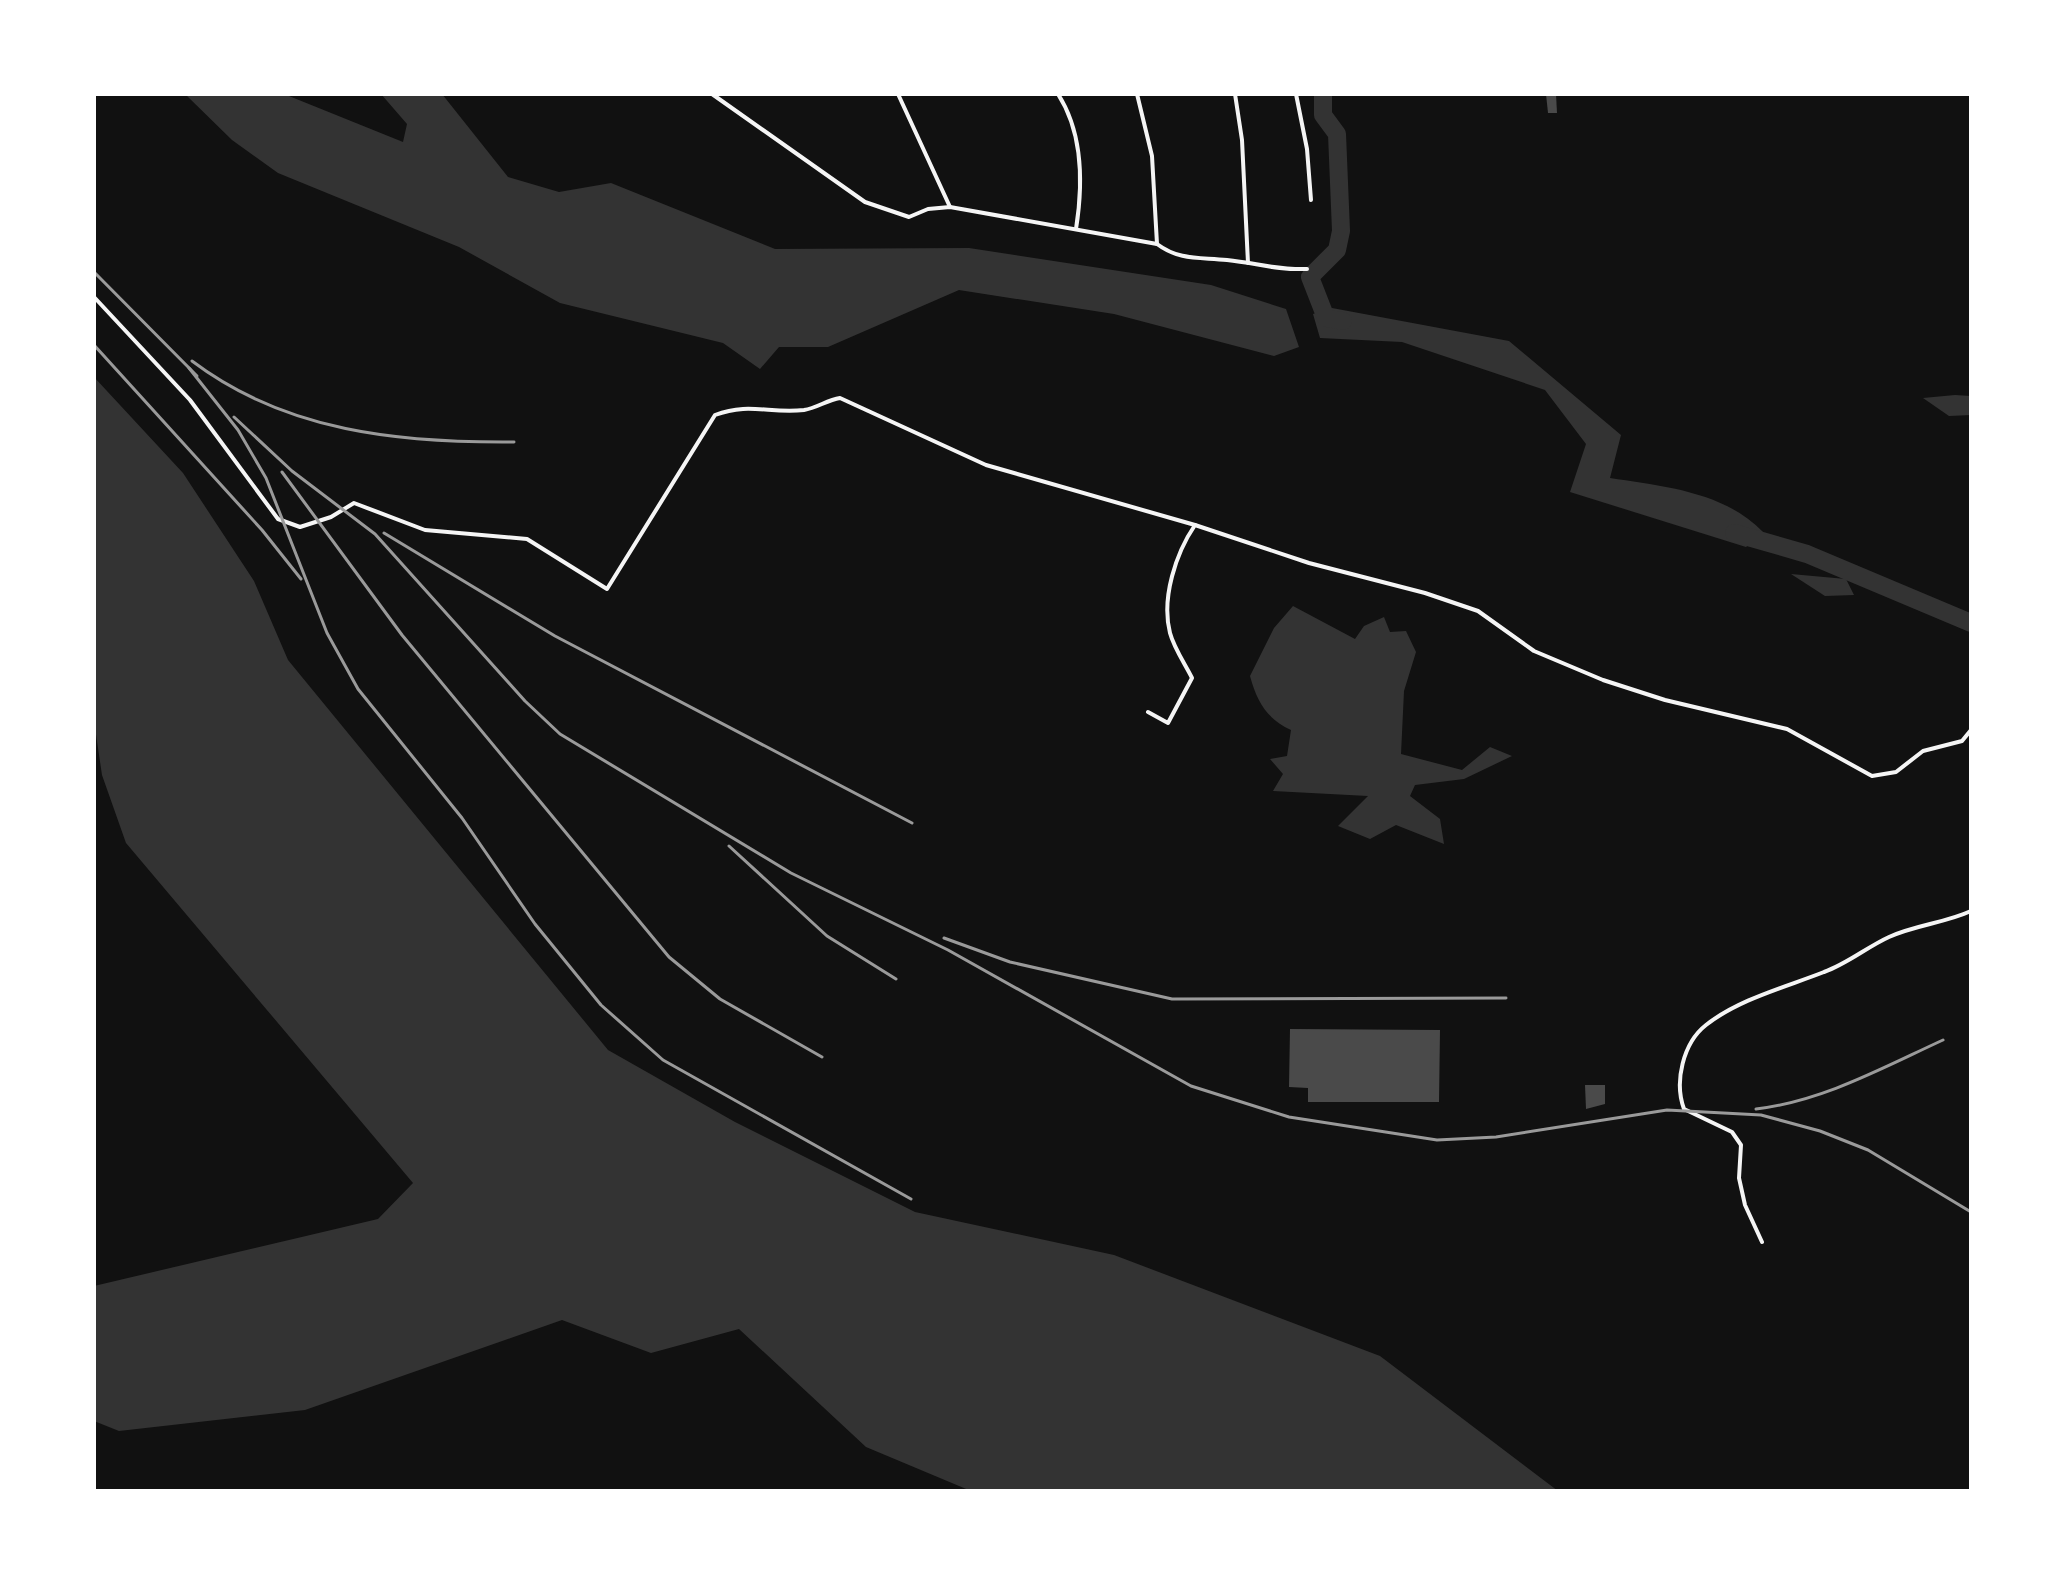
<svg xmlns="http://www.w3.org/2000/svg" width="2065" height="1585" viewBox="0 0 2065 1585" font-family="'Fira Sans',sans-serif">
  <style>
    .water { fill: #333 }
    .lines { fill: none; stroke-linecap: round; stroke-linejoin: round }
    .river { stroke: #333; stroke-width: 18 }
    .building { fill: #4a4a4a }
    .minor { stroke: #f5f5f5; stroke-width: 4 }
    .rail { stroke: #9a9a9a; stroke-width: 3 }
  </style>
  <rect width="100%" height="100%" fill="#111"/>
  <g class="water">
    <polygon points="185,94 284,94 403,142 407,124 381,94 442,94 508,177 559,192 611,183 775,249 969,248 1211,285 1286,309 1299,347 1274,356 1114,314 959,290 828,347 779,347 760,369 723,343 560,303 459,247 278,173 232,140"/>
    <path d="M1332 308 1509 341 1621 435 1610 478C1663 486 1725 492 1763 532L1746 547 1570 492 1586 444 1545 390 1402 342 1320 338 1313 314Z"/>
    <polygon points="94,377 183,473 254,581 288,660 608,1050 735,1122 915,1212 1114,1255 1380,1356 1558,1491 971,1491 866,1447 739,1329 651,1353 562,1320 305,1410 119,1431 94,1421 94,1286 378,1219 413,1183 126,843 102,775 94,721"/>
    <polygon points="1955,395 1971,396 1971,415 1949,416 1923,398"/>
    <polygon points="1791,574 1846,579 1854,595 1825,596"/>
    <path d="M1293 606 1355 639 1364 626 1384 617 1390 632 1406 631 1416 652 1404 691 1401 754 1462 770 1490 747 1512 756 1464 779 1415 785 1410 796 1440 819 1444 844 1396 825 1370 839 1338 826 1368 796 1273 791 1283 774 1270 759 1287 756 1291 730C1267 719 1257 702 1250 676L1274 628Z"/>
  </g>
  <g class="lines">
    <g class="river">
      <polyline points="1323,94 1323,115 1337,134 1341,231 1337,250 1310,277 1326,318 1343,321"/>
      <polyline points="1734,533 1807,554 1971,623"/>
    </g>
  </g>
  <g class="building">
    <polygon points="1546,94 1556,94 1557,113 1548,113"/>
    <polygon points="1290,1029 1440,1030 1439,1102 1308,1102 1308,1088 1289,1087"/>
    <polygon points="1585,1085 1605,1085 1605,1104 1586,1109"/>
  </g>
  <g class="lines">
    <g class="minor">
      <path d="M712 94 865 202 909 217 928 209 950 207 1157 244C1180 261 1200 257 1227 260 1257 263 1274 270 1307 269"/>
      <polyline points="898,94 950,207"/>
      <path d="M1058 94C1083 133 1083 185 1076 229"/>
      <polyline points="1137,94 1152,156 1157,244"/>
      <polyline points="1235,94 1242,140 1248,263"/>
      <polyline points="1296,94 1307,149 1311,200"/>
      <path d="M94 297 190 400 278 519 300 527 331 517 354 503 425 530 527 539 607 589 715 415C749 402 770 414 804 410 817 408 827 400 840 398L986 465 1195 525"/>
      <path d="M1148 712 1168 723 1192 678C1185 664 1174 648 1170 633 1161 598 1176 553 1195 525L1309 563 1425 593 1478 611 1534 651 1603 680 1665 700 1787 729 1872 776 1896 772 1923 751 1962 741 1971 730"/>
      <path d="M1762 1242 1745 1205 1739 1178 1741 1145 1732 1132 1684 1109C1674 1082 1683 1043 1706 1025 1739 999 1786 987 1824 972 1847 964 1867 947 1889 937 1915 925 1945 923 1971 911"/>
    </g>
    <g class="rail">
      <polyline points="94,272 197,376"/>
      <polyline points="94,345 262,530 301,579"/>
      <path d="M192 361C286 432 400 443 514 442"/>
      <polyline points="189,368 238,430 266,478 327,633 358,689 462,818 535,924 601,1005 663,1060 911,1199"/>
      <polyline points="234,417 292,471 375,534 525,701 560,734 791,873 948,950 1191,1086 1289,1117 1437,1140 1496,1137 1667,1110 1761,1115 1820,1131 1868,1150 1971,1212"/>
      <polyline points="282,472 402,635 669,957 720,999 822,1057"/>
      <polyline points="384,533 555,636 912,823"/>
      <polyline points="729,846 827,936 896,979"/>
      <polyline points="944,938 1010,962 1172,999 1506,998"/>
      <path d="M1756 1109C1823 1101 1882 1068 1943 1040"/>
    </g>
  </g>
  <rect width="2065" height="1585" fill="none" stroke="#ffffff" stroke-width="192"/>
</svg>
